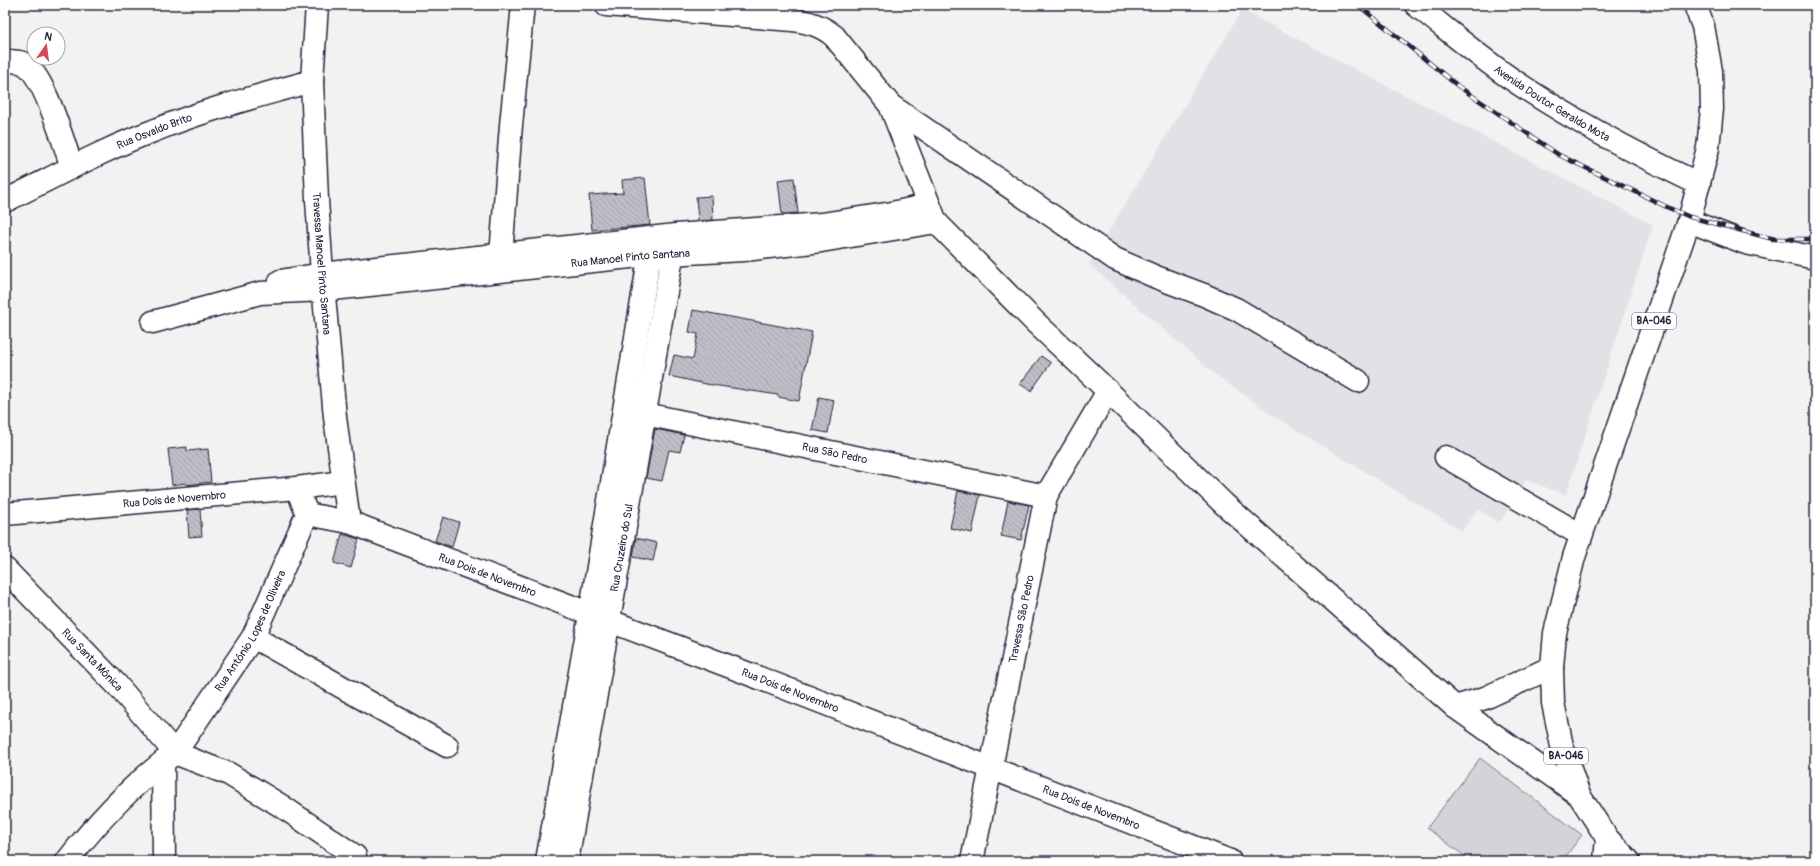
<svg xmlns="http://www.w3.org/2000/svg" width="1820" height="866" viewBox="0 0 1820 866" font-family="Pangolin,sans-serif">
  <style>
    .built { fill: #e2e2e6 }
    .pitch { fill: #d3d3d8; stroke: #7a7a8a }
    .building { fill: url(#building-back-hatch); stroke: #22223b }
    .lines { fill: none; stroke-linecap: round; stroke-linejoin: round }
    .minor-casing { stroke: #22223b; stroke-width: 25 }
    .major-casing { stroke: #22223b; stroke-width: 25 }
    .minor { stroke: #fff; stroke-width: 22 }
    .major { stroke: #fff; stroke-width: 22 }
    .rail-casing { stroke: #22223b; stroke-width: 4.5 }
    .rail { stroke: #fff; stroke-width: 3; stroke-dasharray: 9; stroke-linecap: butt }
    .labels { text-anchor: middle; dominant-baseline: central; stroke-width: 3; stroke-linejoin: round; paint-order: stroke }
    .shield { fill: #fff; stroke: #646476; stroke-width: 1 }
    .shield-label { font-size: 10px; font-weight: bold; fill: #22223b }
    .street-label { font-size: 11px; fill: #22223b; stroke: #fff }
  </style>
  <defs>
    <pattern id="building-back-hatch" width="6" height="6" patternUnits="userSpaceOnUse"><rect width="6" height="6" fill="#bebec6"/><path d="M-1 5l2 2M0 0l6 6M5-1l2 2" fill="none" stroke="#a3a3ab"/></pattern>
  </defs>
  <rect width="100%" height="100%" fill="#f2f2f3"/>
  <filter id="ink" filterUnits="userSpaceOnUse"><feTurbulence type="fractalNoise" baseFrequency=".025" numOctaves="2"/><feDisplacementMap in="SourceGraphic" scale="8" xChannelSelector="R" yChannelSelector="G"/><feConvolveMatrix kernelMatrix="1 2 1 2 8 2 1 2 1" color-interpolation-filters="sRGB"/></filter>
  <g filter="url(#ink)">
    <polygon class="built" points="1242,10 1653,225 1566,495 1526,480 1499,523 1478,509 1462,531 1272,415 1213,373 1089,264"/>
    <polygon class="pitch" points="1480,758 1582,835 1562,861 1471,861 1427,828"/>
    <g class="building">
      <polygon points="645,178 650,225 592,230 589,195 623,193 622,180"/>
      <polygon points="794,178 798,213 782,214 778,180"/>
      <polygon points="712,196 713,220 698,221 696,197"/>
      <polygon points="693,310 812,332 799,401 778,397 778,395 706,384 669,376 674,355 693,359 698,334 689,332"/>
      <polygon points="1041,356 1051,363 1031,391 1020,384"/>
      <polygon points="819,397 834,400 828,433 812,430"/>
      <polygon points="655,429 684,435 680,452 669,450 662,481 646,478"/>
      <polygon points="187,447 187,451 208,449 211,482 186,485 186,483 172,485 168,449"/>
      <polygon points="958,491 980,495 972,533 950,528"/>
      <polygon points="1008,501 1029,505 1021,540 1001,536"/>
      <polygon points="200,509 202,536 189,537 187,510"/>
      <polygon points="443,517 459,522 452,547 435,541"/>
      <polygon points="342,534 359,539 351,568 334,563"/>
      <polygon points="636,538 657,543 653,561 633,557"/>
    </g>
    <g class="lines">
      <g class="minor-casing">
        <g id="minor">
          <path id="s1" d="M317 5 312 81 317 200 322 274 335 417 349 522"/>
          <path d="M606 5 793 20C808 22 821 25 834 36L890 105 936 222 1035 322 1108 391 1224 504 1455 707 1579 795"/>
          <path id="s2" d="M1416 5C1448 30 1479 57 1513 80 1572 120 1634 153 1699 184"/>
          <path d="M5 61C11 61 18 61 23 63 44 73 64 145 72 167"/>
          <polyline points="890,105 1115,259 1156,277 1204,295 1236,309 1358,381"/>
          <path id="s3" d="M5 201C54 177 102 150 153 131 204 110 258 96 312 81"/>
          <polyline points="500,269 511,125 523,5"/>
          <polyline points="280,281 322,274 676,235 822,224 892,213 929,205"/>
          <path id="s4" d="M153 322 260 293 323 290 649 255 744 250 821 241 936 222"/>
          <path id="s5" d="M630 411 1046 496"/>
          <polyline points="1446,457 1581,535"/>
          <path id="s6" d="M5 514 297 488 343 482"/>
          <path id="s7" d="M307 514 349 522 731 667 1230 861"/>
          <path id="s8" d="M5 569 117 685 175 753 229 774 283 807 355 856"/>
          <polyline points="253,637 447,746"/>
          <polyline points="1455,707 1485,698 1552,667"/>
          <polyline points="163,762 164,861"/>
          <path id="s9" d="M67 861C97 822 135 782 175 753L253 637 307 514 297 488"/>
          <polyline points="547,861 590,615 652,241"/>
          <path id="s10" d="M567 861 675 240"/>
          <path id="s11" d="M972 861 1046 496 1108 391"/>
          <polyline points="1605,861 1607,838"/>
        </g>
      </g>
      <g class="major-casing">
        <g id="major">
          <polyline points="1689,221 1746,243 1815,258"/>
          <polyline points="1629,861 1607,838 1579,795 1562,746 1553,703 1552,667 1555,633 1574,557 1689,221 1708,148 1712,109 1711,71 1703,26 1695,5"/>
        </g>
      </g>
      <use href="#minor" class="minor"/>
      <use href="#major" class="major"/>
      <g class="rail-casing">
        <polyline id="rail" points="1358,5 1458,86 1559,155 1669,208 1690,217 1773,239 1815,239"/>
      </g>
      <use href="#rail" class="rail"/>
    </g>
  </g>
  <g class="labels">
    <g class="shield">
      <rect x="1632" y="313" width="44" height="16" rx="3"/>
      <rect x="1544" y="748" width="44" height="16" rx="3"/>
    </g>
    <g class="shield-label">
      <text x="1654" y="321">BA-046</text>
      <text x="1566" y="756">BA-046</text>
    </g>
    <g class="street-label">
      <text stroke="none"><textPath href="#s2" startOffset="168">Avenida Doutor Geraldo Mota</textPath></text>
      <text stroke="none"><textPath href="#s3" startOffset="165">Rua Osvaldo Brito</textPath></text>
      <text stroke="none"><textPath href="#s4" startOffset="483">Rua Manoel Pinto Santana</textPath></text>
      <text stroke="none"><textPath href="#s1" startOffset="259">Travessa Manoel Pinto Santana</textPath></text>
      <text stroke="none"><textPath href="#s5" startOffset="209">Rua São Pedro</textPath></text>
      <text stroke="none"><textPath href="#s6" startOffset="170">Rua Dois de Novembro</textPath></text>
      <text stroke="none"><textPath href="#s10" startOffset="318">Rua Cruzeiro do Sul</textPath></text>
      <text stroke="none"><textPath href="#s7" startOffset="191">Rua Dois de Novembro</textPath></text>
      <text stroke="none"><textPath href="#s11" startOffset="247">Travessa São Pedro</textPath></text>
      <text stroke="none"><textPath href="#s9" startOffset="297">Rua Antônio Lopes de Oliveira</textPath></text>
      <text stroke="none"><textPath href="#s8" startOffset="126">Rua Santa Mônica</textPath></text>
      <text stroke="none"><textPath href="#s7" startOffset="515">Rua Dois de Novembro</textPath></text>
      <text stroke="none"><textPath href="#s7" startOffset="838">Rua Dois de Novembro</textPath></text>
    </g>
  </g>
  <rect width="1820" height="866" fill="none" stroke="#fff" stroke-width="20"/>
  <rect x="10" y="10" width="1800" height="846" fill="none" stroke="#22223b" stroke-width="1.5" filter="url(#ink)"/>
  <g transform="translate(46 46) rotate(14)"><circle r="19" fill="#ffffff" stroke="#a7a7b1"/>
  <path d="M0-3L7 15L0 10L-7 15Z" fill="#d1495b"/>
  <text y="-6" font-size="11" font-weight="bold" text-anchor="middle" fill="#22223b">N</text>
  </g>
</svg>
